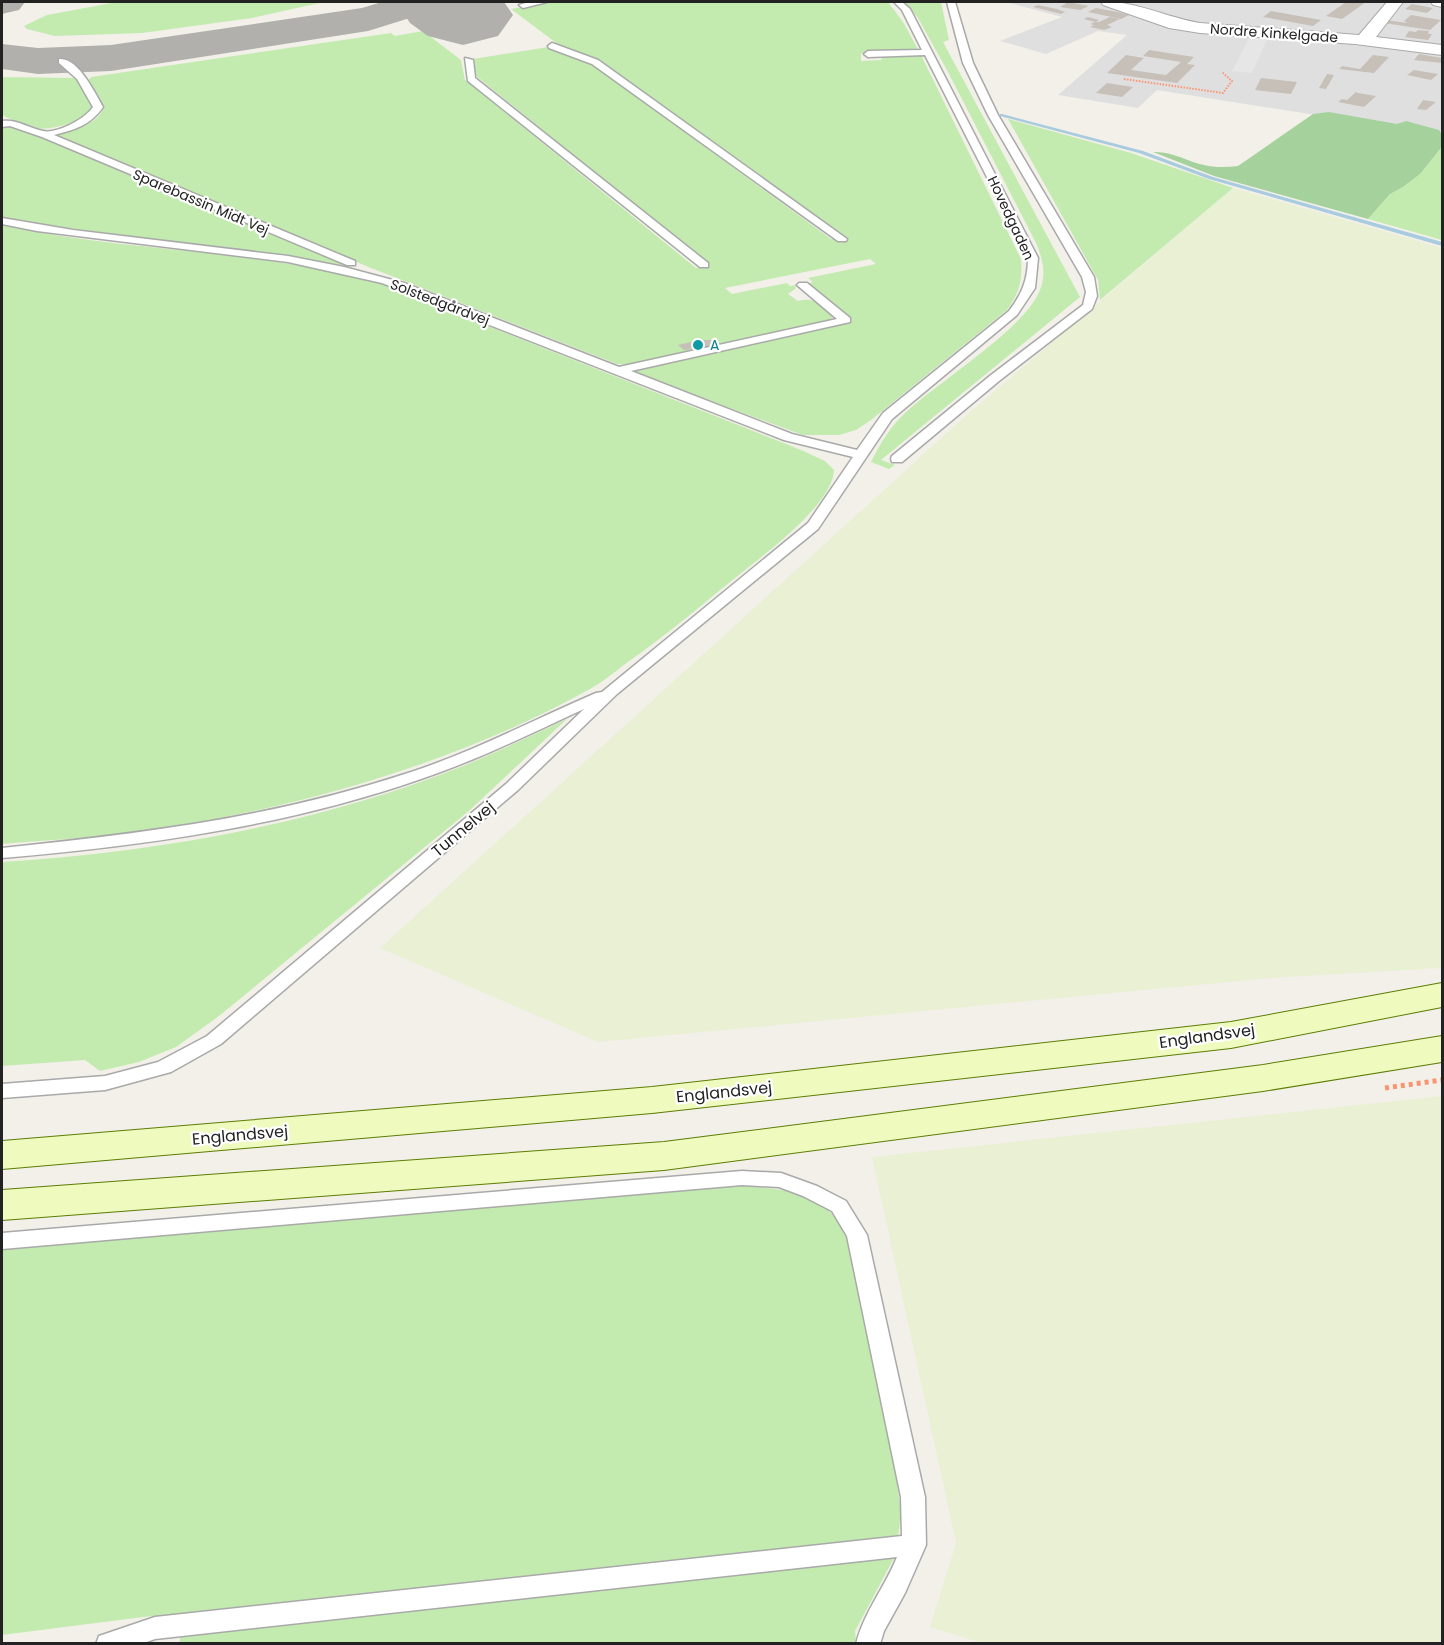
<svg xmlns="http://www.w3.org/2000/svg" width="1444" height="1645" viewBox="0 0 1444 1645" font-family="Poppins,sans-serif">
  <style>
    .residential { fill: #e0dfdf }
    .farmland { fill: #eaf0d4 }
    .grass { fill: #c3ebaf }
    .forest { fill: #a5d19d }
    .parking { fill: #e6e6e6 }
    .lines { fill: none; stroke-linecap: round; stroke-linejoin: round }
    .stream { fill: #a9cbdf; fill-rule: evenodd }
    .taxiway { fill: #b1b0ac; fill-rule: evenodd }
    .runway { fill: #b1b0ac; fill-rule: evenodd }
    .building { fill: #c7c0b8 }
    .service-casing { stroke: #a9a9a9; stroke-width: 3 }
    .minor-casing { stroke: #a9a9a9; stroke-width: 2 }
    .secondary-casing { stroke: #5d7d04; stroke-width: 2 }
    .path-far1 { stroke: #fb9471; stroke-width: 2; stroke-dasharray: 1.5 1.5; stroke-linecap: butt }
    .path { stroke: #fb9471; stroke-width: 5; stroke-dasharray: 4 4; stroke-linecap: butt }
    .service { fill: #fff; fill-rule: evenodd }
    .minor { fill: #fff; fill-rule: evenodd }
    .secondary { fill: #eefabe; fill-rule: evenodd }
    .culture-dot { fill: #0f9aa8; stroke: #fff; stroke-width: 2 }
    .labels { text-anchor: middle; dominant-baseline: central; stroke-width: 4.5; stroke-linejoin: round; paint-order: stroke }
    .far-street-label { font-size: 14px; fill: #222; stroke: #fff }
    .far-culture-label { font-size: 14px; fill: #0d838f; stroke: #fff; text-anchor: start }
    .street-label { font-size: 16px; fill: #222; stroke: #fff }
  </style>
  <rect width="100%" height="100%" fill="#f2f0e9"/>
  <polygon class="residential" points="1006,2 1442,2 1442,135 1157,90 1138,108 1058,95 1127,35 1098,31 1046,54 1000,41 1062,17"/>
  <g class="farmland">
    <polygon points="1233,188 1442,248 1442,968 1271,978 598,1042 380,948 961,420"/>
    <polygon points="1442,1096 1442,1643 985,1644 930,1627 956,1543 872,1157"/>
  </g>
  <g class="grass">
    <polygon points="117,2 324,2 252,18 142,33 55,36 27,29 24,26 47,15"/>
    <path d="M551 2H888L903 22 919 51 861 53V61L881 60 883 56 920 53 1021 259C1023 280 1019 293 1007 310L871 420 856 430 839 435H803L633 373 638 368 852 321 806 284 813 282 808 278 876 264 870 259 725 288 732 294 787 283 790 286 796 285 795 289 788 294 798 301C814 297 820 304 832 314V318L828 321 628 365 617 364 371 268 56 137C67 129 105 124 102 106 100 98 92 88 88 81L91 77 391 33 395 36 423 31 461 60 465 80 696 268 709 265 475 75 473 59 548 47 590 63 831 239 848 238 602 62 559 45 511 9Z"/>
    <path d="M904 2H941L949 40 943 42 1080 297 881 460 895 465 889 469 871 462C880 444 890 427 905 413 938 382 1025 329 1040 290 1047 273 1042 256 1035 241L948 72 918 18Z"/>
    <path d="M2 77 75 78 90 98 92 109C78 123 53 131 33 128 23 127 11 119 2 115Z"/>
    <polygon points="1008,119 1131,153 1233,188 1100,300 1098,280"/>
    <path d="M10 125 350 267C235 243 117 239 2 217V126Z"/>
    <polygon points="1442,142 1442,240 1368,219 1390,194 1403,187 1420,174 1441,148"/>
    <path d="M2 225C127 253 258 248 382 284L801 450 825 461 834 470C833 503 770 550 745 570 705 602 667 635 625 664 614 673 602 682 590 689 447 768 282 813 120 834 81 839 41 840 2 844Z"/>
    <path d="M567 719 470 810 219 1016 176 1047 139 1062 100 1071 85 1060 2 1066V862C157 852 318 824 463 766 498 752 532 735 567 719Z"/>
    <path d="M746 1186C775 1189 811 1190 832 1214 838 1221 842 1230 847 1238L893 1458 901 1510 898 1540 351 1600 143 1617 2 1635V1248L700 1187Z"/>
    <polygon points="894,1558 855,1631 856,1643 179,1644 181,1634"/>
  </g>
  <path class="forest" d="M1329 112 1397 124 1406 121 1439 130 1442 135 1441 148 1420 174 1403 187 1390 194 1368 219 1214 176 1153 152C1172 151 1186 161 1204 165 1216 168 1227 167 1238 166L1313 114Z"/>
  <polygon class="parking" points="1250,36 1268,37 1252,73 1232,71"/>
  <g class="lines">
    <polygon class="stream" points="1002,114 1143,151 1213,177 1442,242 1442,246 1209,179 1139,153 1000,116 1000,114"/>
    <g class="taxiway">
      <polygon points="2,2 25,2 19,10 2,14"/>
      <polygon points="382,2 431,2 425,10 413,17 368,31 111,71 38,74 2,69 2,44 38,48 111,45 362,8"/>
    </g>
    <polygon class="runway" points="396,2 504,2 513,15 498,36 463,45 428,36 410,23"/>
  </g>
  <g class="building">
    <polygon points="1068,2 1089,6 1080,10 1060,7"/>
    <polygon points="1346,2 1366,2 1342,19 1326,16"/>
    <polygon points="1412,4 1433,8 1427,13 1405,9"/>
    <polygon points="1038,5 1057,9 1065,12 1061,14 1033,7"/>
    <polygon points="1096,8 1118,12 1129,15 1121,19 1088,12"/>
    <polygon points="1271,11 1321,20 1313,26 1263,17"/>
    <polygon points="1411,15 1441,20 1430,30 1384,23 1386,20 1407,23 1404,21"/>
    <polygon points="1088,17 1099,20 1096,22 1099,22 1110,17 1120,19 1107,25 1112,27 1104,30 1090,27 1094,25 1090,24 1095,22 1084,19"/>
    <polygon points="1418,30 1429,31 1428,34 1432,34 1428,40 1405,37 1409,31 1416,32"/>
    <polygon points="1149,50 1194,57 1187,64 1195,65 1177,83 1107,73 1126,55 1144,58 1131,70 1166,75 1181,62 1143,56"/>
    <polygon points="1419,54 1442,58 1442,63 1414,60"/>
    <polygon points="1373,55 1389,57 1374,73 1339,69 1342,66 1360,69"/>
    <polygon points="1414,70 1438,74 1431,80 1407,75"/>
    <polygon points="1327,74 1334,75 1326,89 1319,88"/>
    <polygon points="1261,78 1297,82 1291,94 1255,90"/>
    <polygon points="1107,83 1133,87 1122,97 1096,93"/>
    <polygon points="1356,92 1358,93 1376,96 1364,107 1338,102 1342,99 1347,100"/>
    <polygon points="1423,100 1436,102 1426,110 1417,109"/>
    <polygon points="700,340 712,340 719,346 684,350 678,345"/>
  </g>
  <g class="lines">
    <g class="service-casing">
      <g id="service">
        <polygon points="529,2 547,2 523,8 519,5"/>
        <path d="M894 2H902L910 9 1038 258 1035 288 1017 315 892 419 818 529 617 694 518 790 221 1044 171 1072 105 1090 2 1098V1084L105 1076 158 1062 207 1036 506 784 584 709C530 734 477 760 421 779 286 826 144 846 2 858V848C143 833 271 818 408 773 473 752 533 720 596 693L602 692 808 523 853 457 784 440 382 283 288 262 37 231 2 224V218L73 230 288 256 344 267 404 283 619 367 837 319 797 285 799 283H807L850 318V322L631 371 792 434 857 450 883 413 1009 311C1022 294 1028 279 1028 258L925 55 868 57 864 54 868 51 922 50 902 10Z"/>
        <polygon points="947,2 955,2 973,63 998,115 1094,277 1097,296 1092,309 999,381 902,462 892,462 891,459 892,456 991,375 1083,305 1086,292 1082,277 988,115 963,63"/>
        <polygon points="552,43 598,60 847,239 846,241 838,241 592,64 549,48 548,46"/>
        <polygon points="465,58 473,60 475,78 708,263 708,267 700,267 468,81"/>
        <path d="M59 59C78 57 95 93 103 107 91 125 74 130 54 135L355 261V265H347L42 137 10 126 2 127V121C17 119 28 128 43 131 57 134 85 119 93 107L77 79 59 63Z"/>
        <path d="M742 1171 781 1173 817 1186 846 1201 867 1235 925 1497 926 1545 905 1593 884 1631 880 1644H856C864 1612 885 1587 897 1557L155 1639 141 1644H96L99 1636 155 1617 902 1536 901 1497 847 1236 832 1211 803 1196 779 1187 742 1185 2 1249V1233Z"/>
      </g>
    </g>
    <g class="minor-casing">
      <g id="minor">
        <path d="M1101 2C1134 0 1167 18 1200 23L1359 35 1387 2H1403L1376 37 1442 45V55L1355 44 1200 33 1169 28 1103 5Z"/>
        <polygon points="1431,2 1442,2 1442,7 1433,5"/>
      </g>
    </g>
    <g class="secondary-casing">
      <g id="secondary">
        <polygon points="1442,983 1442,1007 1231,1048 652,1113 2,1169 2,1141 652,1087 1231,1022"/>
        <polygon points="1442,1036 1442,1062 1263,1091 664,1170 2,1220 2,1190 664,1142 1263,1065"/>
      </g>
    </g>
    <polyline class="path-far1" points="1124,79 1223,93 1232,81 1222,72"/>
    <polyline class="path" points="1385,1088 1442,1080"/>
    <use href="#service" class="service"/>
    <use href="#minor" class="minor"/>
    <use href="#secondary" class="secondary"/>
  </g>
  <circle class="culture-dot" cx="698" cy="345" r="6"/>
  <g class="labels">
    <g class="far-street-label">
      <text transform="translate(1274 33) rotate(4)">Nordre Kinkelgade</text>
      <text transform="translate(201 202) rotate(23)">Sparebassin Midt Vej</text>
      <text transform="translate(1011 218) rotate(65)">Hovedgaden</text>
      <text transform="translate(440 302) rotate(21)">Solstedgårdvej</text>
    </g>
    <g class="far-culture-label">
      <text x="710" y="345">A</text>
    </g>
    <g class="street-label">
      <text transform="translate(463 829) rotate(-40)">Tunnelvej</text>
      <text transform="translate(1207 1036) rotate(-8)">Englandsvej</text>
      <text transform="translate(724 1092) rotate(-6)">Englandsvej</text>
      <text transform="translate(240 1135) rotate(-5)">Englandsvej</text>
    </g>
  </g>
  <rect width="1444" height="1645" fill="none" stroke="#222222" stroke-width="6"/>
</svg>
